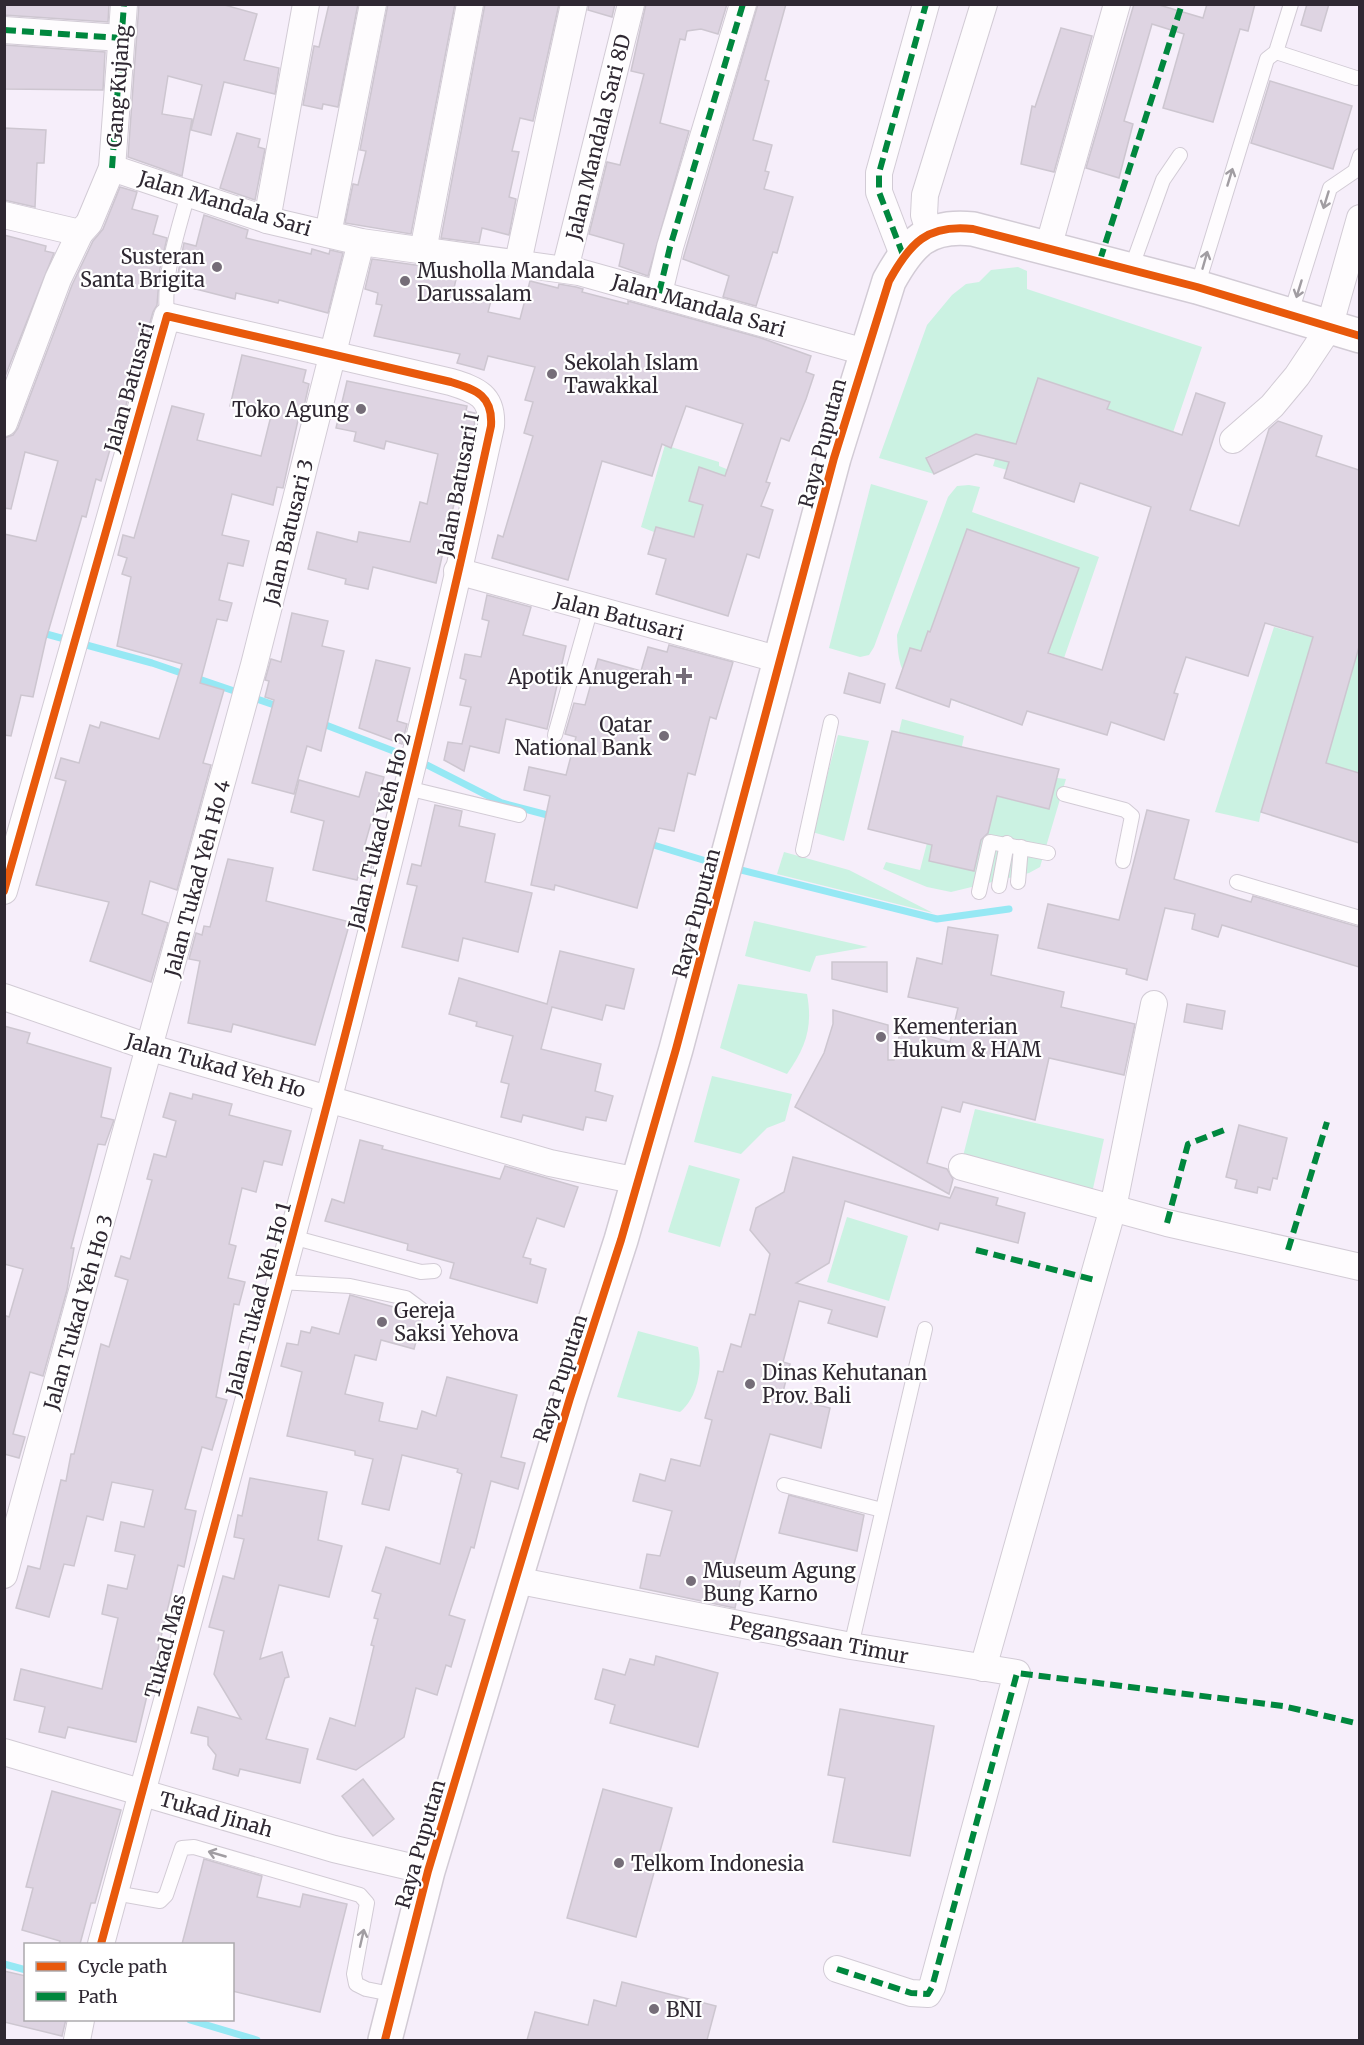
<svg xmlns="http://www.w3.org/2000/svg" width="1364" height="2045" viewBox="0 0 1364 2045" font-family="Merriweather,serif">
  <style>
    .green { fill: #cbf2e2 }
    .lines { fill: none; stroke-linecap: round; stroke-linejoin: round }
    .stream { stroke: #96e8f4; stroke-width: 7 }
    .building { fill: #ded4e2; stroke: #cdc6d0; stroke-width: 1.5 }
    .service-casing { stroke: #d2cbd5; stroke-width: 16 }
    .minor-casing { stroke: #d2cbd5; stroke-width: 28 }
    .secondary-casing { stroke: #d2cbd5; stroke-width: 36 }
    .service { stroke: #fefcfe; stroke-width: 14 }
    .minor { stroke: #fefcfe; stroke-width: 26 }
    .secondary { stroke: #fefcfe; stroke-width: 33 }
    .quiet { stroke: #00873e; stroke-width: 6; stroke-dasharray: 12 6; stroke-linecap: butt }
    .cycleway-casing { stroke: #fff; stroke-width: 11 }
    .cycleway { stroke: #e8590c; stroke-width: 8 }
    .oneway { stroke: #a19da2 }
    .poi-dot { fill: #756d78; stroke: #fff; stroke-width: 2 }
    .labels { text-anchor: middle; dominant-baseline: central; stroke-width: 4.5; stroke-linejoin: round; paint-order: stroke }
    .street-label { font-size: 20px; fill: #2f2832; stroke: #fff }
    .poi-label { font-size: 20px; fill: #2f2832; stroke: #fff; text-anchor: start }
  </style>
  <rect width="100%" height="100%" fill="#f6eefa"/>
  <g class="green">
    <polygon points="1018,267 1027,271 1027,289 1202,347 1148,506 1157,426 1107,409 1109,402 1038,378 1007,470 993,466 1001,440 976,434 926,457 934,474 879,458 927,325 952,295 966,284 979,282 991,270"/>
    <polygon points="665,445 719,462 719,466 729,470 727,476 699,468 689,501 703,505 694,537 656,527 654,532 641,527"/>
    <polygon points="871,484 928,501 874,647 869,655 860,657 829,648"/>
    <path d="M969 485 980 487 972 512 1099 557 1064 658 1048 652 1022 725 918 688C899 674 898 658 897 635L948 497 957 486Z"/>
    <polygon points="1274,627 1359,650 1359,843 1261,812 1259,822 1215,812"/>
    <polygon points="902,719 964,736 954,786 1049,809 1057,778 1066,779 1040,867 1029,873 951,892 927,887 883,869 886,862 920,870 927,843 916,841 940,743 899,732"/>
    <polygon points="838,735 869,741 844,841 812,832"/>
    <polygon points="784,852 849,870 933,913 777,874"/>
    <polygon points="754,921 868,947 816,956 810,972 745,956"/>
    <path d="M738 984 807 994C813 1027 806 1047 787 1074L720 1048Z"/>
    <polygon points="712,1076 792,1094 785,1121 767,1128 741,1154 694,1142"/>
    <polygon points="975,1109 1104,1139 1092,1193 961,1164"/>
    <polygon points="689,1165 740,1179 720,1247 668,1232"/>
    <polygon points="847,1217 908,1236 889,1301 827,1282"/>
    <path d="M638 1331 698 1347C703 1369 697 1398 680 1412L617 1397Z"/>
  </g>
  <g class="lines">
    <g class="stream">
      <polyline points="39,632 152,663 240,693"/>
      <polyline points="251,697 280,707"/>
      <polyline points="318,722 409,757"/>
      <polyline points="419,761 502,803 555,817"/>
      <polyline points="647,843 716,864"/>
      <polyline points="733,868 937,919 1009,909"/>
      <polyline points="4,1964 26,1970"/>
      <polyline points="190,2020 257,2040"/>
    </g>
  </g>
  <g class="building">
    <polygon points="4,4 109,4 108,22 4,15"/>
    <polygon points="139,4 221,4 257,14 244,60 279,68 275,94 224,82 211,135 191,130 202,85 168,76 162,114 192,119 182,176 128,157"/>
    <polygon points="329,4 358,4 338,107 323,104 322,109 303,105 314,46 319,47"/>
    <polygon points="388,4 455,4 411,234 345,223 353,184 358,185 366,151 360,150"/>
    <polygon points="485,4 559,4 533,121 520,118 512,151 519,152 509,197 516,199 509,235 482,228 479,243 441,238"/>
    <polygon points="589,4 615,4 612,17 588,10"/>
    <polygon points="646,4 727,4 718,34 701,29 687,31 685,40 680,39 660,123 689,131 648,276 619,266 624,244 589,234 607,162 620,165 644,74 631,71"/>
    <polygon points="758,4 786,4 765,80 769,81 753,140 772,145 765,171 769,172 764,189 793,197 777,253 773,252 756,306 723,297 729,276 683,259"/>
    <polygon points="1134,4 1156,4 1203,18 1207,4 1255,4 1248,31 1240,29 1213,122 1163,108 1184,34 1152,24 1124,121 1133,124 1119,178 1086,168"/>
    <polygon points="1307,4 1329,4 1321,31 1301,25"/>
    <polygon points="1061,28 1092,36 1054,172 1021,164 1032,106 1035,107"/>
    <polygon points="4,45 105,52 103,90 4,89"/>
    <polygon points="1270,81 1352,106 1333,169 1251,143"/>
    <polygon points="4,128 46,130 44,163 37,163 35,207 4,200"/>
    <polygon points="237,133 260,139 258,147 265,149 255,200 220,188"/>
    <polygon points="120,187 137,192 132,209 158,216 153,234 167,238 160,268 157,305 153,312 118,433 115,432 101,481 96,479 86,517 82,516 46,639 33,697 21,695 11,736 4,735 4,534 36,541 58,461 25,452 11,509 4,508 4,438 13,435 18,428 72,285 93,241 103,229"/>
    <polygon points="204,215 248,230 246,238 311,254 312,249 329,254 330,250 343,253 328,313 279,300 278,303 236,293 235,299 176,284 184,243 196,246"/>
    <polygon points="4,235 46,246 45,251 54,253 4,379"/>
    <polygon points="372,259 458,271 454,288 492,297 488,312 520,319 530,281 558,288 559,284 576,287 583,289 582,292 628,304 628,301 761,338 811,356 806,372 814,375 806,399 789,441 781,438 766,482 770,483 761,506 773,510 759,558 747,554 728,616 656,594 666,559 648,554 656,527 694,537 703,505 689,501 699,467 725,476 743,424 686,406 671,448 662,444 652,476 602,461 568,580 492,558 498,535 503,537 533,436 524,433 533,402 525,400 535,367 488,356 484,370 457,363 460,354 374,336 382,305 376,304 378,293 365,289"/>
    <polygon points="242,355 306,370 303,382 309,384 303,411 300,411 283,488 277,487 273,505 232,494 222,535 249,541 243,566 228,563 219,600 232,603 227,621 217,619 200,683 224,690 203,763 211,765 177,890 150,881 142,914 168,923 151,982 90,961 109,902 36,885 66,781 55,778 61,758 79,763 90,725 99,728 101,722 159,739 182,664 117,646 131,577 122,574 127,558 118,555 123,535 134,538 172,406 204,414 197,440 261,456 271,416 230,406"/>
    <polygon points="1038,378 1110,402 1107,409 1182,435 1196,393 1225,403 1190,510 1239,526 1269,429 1278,421 1322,436 1316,456 1359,470 1359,647 1326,763 1359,773 1359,843 1261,812 1313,637 1265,623 1248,676 1186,657 1174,693 1178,694 1164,740 1111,722 1107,735 1027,711 1022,725 951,699 949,707 896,688 910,648 921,651 928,631 930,632 967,529 1079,568 1048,653 1102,670 1151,507 1080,483 1074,502 1004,478 1009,462 976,454 934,474 926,458 976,434 1016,444"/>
    <polygon points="347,381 467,406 466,411 475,413 474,432 468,461 464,460 436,583 373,567 368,589 345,584 346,579 308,569 317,532 357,542 359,532 410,542 420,502 427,504 438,454 386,441 384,449 354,441 356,432 336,428"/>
    <polygon points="487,595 531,607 523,635 566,646 547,729 506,719 499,753 470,746 464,771 444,760 448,742 462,744 471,707 460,705 466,680 460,678 465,654 481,657 489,621 482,619"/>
    <polygon points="292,613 328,621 322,646 344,651 321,751 307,746 294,794 252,783 274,700 265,697 269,681 265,680 271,659 281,662"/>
    <polygon points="669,645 733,662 716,719 710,717 695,775 688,773 674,831 659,828 637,908 555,885 554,890 531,885 550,796 524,790 529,767 566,775 576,737 565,734 574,703 585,705 598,659 641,671 648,647 667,652"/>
    <polygon points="376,660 410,668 397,721 407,724 402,744 359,728"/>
    <polygon points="849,673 885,684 880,703 844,693"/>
    <polygon points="892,731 1059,769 1049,809 997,796 988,833 981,840 974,871 929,861 932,845 868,829"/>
    <polygon points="366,772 384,777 363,851 375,854 370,872 360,870 357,880 313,870 324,821 291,812 299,780 359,797"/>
    <polygon points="435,805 462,811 459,826 495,834 485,882 532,893 518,952 463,938 458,961 402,947 417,886 407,884 412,864 421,866"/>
    <polygon points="1147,810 1189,820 1174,879 1251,902 1253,896 1359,927 1359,967 1222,925 1218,937 1192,929 1195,914 1165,908 1147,980 1126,974 1127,969 1038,948 1048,904 1119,920"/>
    <polygon points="228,859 273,868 266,901 350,922 315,1045 233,1024 231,1032 188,1023 200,961 189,959 196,933 202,935 204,926 210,927"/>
    <polygon points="948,927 998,935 991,975 1064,992 1061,1007 1135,1024 1124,1075 1049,1058 1035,1120 963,1102 960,1112 942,1107 927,1163 947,1169 953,1179 949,1194 795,1107 824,1053 833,1024 833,1010 888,1025 888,1060 894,1060 901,1028 950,1042 958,1008 908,997 917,958 942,964"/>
    <polygon points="560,951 634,969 624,1009 606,1005 602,1020 552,1007 541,1049 601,1064 595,1091 613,1096 606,1121 586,1117 583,1130 523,1115 521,1122 501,1117 509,1084 501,1082 513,1036 476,1026 477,1022 449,1014 459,978 547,1004"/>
    <polygon points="832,962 887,962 887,992 832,979"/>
    <polygon points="1187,1004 1225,1011 1222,1029 1184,1022"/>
    <polygon points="4,1026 30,1033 27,1043 111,1068 101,1117 114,1120 105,1145 98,1144 71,1248 74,1248 67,1290 43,1376 30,1372 13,1434 25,1437 19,1458 4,1454 4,1315 9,1317 23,1269 4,1264"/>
    <polygon points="170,1093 192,1099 193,1094 232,1104 229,1115 291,1131 282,1165 264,1161 256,1192 242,1188 229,1244 236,1246 228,1278 245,1282 239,1305 234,1304 216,1397 227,1400 212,1450 202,1447 185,1509 196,1511 184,1567 178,1565 136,1742 68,1727 65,1738 39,1732 45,1707 14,1700 21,1669 102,1689 118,1618 102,1614 108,1585 127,1589 135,1555 115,1551 121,1522 144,1527 153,1490 112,1482 103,1520 87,1516 74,1566 64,1564 49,1617 16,1608 28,1566 40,1569 61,1480 66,1481 71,1454 74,1454 101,1344 109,1347 128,1280 115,1276 121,1256 130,1259 152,1180 147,1179 154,1154 166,1157 176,1121 163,1117"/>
    <polygon points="1239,1125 1287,1138 1277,1179 1273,1178 1270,1190 1258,1187 1257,1193 1235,1188 1237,1180 1226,1177"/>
    <polygon points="360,1140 383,1146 382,1149 500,1179 505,1166 578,1187 564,1227 537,1218 523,1257 531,1259 530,1264 546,1269 537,1303 450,1278 454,1263 407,1250 408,1244 325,1221 332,1199 344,1203"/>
    <polygon points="793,1157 950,1198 955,1187 998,1198 996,1205 1025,1213 1018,1243 940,1223 938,1230 845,1201 829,1263 796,1283 885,1307 877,1337 828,1323 832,1310 799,1301 783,1362 790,1364 782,1396 830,1408 821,1448 770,1434 732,1571 742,1573 735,1608 640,1588 647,1554 660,1556 672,1511 633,1501 640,1474 665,1481 671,1459 700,1466 712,1420 705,1418 718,1371 723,1372 731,1344 741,1347 750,1314 755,1315 770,1254 750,1230 756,1208 784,1192"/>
    <polygon points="350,1295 408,1311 422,1319 414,1349 381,1340 376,1360 355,1355 345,1394 383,1403 379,1421 417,1429 422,1411 436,1416 447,1377 517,1395 501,1457 525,1463 518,1489 491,1481 474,1548 471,1547 449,1615 465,1620 451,1667 446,1665 437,1695 416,1688 404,1737 356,1770 317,1759 330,1718 355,1726 374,1646 371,1645 378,1619 374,1618 381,1594 372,1591 386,1547 440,1564 462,1474 457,1472 458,1469 402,1455 389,1510 362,1504 373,1459 355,1455 355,1451 287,1436 302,1372 281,1366 287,1343 298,1345 301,1331 310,1333 312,1327 339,1334"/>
    <polygon points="250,1478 327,1492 318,1540 342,1546 329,1597 279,1585 260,1659 282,1652 289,1677 285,1678 266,1739 308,1749 300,1783 240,1769 238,1776 213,1769 216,1755 208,1745 208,1737 191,1733 198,1707 241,1719 214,1674 224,1631 209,1627 223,1576 234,1579 244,1539 234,1537 238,1515 242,1516"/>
    <polygon points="789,1495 864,1515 857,1551 779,1533"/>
    <polygon points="656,1656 718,1673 698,1747 610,1723 615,1705 595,1699 603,1669 625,1675 630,1659 654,1665"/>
    <polygon points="840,1709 934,1726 910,1856 833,1842 845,1778 828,1775"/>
    <polygon points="363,1779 394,1819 373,1836 342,1796"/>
    <polygon points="603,1789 672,1808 636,1937 567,1918"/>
    <polygon points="52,1791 121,1810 95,1903 91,1903 80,1944 59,1944 60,1941 22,1930 33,1888 26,1887"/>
    <polygon points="204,1859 262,1876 257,1897 300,1907 303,1894 347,1904 320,2012 232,1991 232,1944 182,1944"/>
    <polygon points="4,1971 26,1976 26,2019 66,2019 62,2036 4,2022"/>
    <polygon points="622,1982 716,2006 707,2040 527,2040 535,2012 588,2025 594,2000 616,2006"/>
  </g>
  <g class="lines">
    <g class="service-casing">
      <g id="service">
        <polyline points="1276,52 1356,78"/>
        <polyline points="1131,269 1163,180 1180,155"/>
        <polyline points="1197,287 1267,59 1276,52 1291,4"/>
        <path d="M167 316C163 273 177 235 188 194"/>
        <polyline points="1290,316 1330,188 1355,171 1360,156"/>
        <polyline points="555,735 591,608"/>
        <polyline points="407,788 519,815"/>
        <polyline points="1064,794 1125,810 1132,816 1123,861"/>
        <polyline points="803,850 831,722"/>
        <polyline points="1018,882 1021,847"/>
        <polyline points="1237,882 1360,918"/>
        <polyline points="999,886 1007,843"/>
        <polyline points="979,892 990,842 1048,853"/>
        <polyline points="292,1237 421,1272 434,1271"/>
        <polyline points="280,1282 350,1286 406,1298 422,1310"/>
        <polyline points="784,1485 882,1510"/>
        <polyline points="851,1646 925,1329"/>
        <polyline points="115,1893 160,1901 166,1895 182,1848 194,1847 360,1895 367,1903 354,1974 356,1984 366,1989 396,1995"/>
      </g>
    </g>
    <g class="minor-casing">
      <g id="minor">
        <polyline points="4,30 121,38"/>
        <polyline points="112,168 267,220 361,242 579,272 865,352"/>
        <polyline points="4,215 80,233"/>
        <polyline points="267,220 306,4"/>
        <polyline points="328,234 373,4"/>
        <polyline points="930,234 924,215 925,195 984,4"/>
        <polyline points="1048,248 1117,4"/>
        <polyline points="423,251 470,4"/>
        <polyline points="903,255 879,192 879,173 926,4"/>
        <polyline points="518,262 574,4"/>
        <polyline points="565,269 631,4"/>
        <polyline points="659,293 670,247 743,4"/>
        <polyline points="4,423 58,279 80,233 89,223 112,168 124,4"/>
        <polyline points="1233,440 1272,406 1297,376 1329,328 1360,218"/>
        <polyline points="457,571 780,660"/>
        <path d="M4 891 167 316 451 382C477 390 493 396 491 426 380 936 237 1440 101 1944"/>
        <polyline points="4,997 151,1048 550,1163 638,1181"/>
        <polyline points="962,1167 1167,1223 1360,1267"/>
        <polyline points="4,1575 254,665 361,242"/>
        <polyline points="515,1580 851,1646 1017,1673 932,1987 928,1994 911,1993 837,1969"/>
        <polyline points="983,1668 1113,1208 1154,1004"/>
        <polyline points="4,1752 334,1849 428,1871"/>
        <polyline points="77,2040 81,2020"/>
      </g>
    </g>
    <g class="secondary-casing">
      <path id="secondary" d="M385 2040 428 1871 570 1398 621 1240 676 1049 834 458 889 281C910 243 927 224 973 229L1197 287 1360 336"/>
    </g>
    <use href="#service" class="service"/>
    <use href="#minor" class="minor"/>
    <use href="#secondary" class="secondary"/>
    <g class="quiet">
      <polyline points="4,30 121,38"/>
      <polyline points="112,168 124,4"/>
      <polyline points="903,255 879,192 879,173 926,4"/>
      <polyline points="1100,260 1182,4"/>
      <polyline points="659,293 670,247 743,4"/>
      <polyline points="1167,1223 1188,1144 1227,1129"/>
      <polyline points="976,1250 1095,1280"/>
      <polyline points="1288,1250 1327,1122"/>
      <polyline points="837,1969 911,1993 928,1994 932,1987 1017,1673 1283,1706 1360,1724"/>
    </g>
    <g class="cycleway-casing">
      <g id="cycleway">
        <path d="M4 891 167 316 451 382C477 390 493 396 491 426 380 936 237 1440 101 1944"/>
        <path d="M385 2040 428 1871 570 1398 621 1240 676 1049 834 458 889 281C910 243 927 224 973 229L1197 287 1360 336"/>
      </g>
    </g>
    <use href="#cycleway" class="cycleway"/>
  </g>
  <defs><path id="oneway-shaft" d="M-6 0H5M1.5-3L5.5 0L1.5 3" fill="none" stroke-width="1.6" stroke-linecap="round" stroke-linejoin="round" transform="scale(1.5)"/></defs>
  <g class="oneway">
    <use href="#oneway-shaft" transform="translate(1230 177) rotate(-73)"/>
    <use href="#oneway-shaft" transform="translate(1326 200) rotate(107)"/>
    <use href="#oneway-shaft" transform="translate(1205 260) rotate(-74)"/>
    <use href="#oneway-shaft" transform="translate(1299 289) rotate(107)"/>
    <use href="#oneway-shaft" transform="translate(217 1854) rotate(-164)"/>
    <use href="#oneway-shaft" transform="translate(362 1938) rotate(-77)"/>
  </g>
  <g class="poi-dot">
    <circle cx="217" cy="267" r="6"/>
    <circle cx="405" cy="281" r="6"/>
    <circle cx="552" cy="374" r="6"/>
    <circle cx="361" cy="409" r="6"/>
    <path d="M681 667h6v6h6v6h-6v6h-6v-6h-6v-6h6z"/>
    <circle cx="664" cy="736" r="6"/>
    <circle cx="881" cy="1037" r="6"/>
    <circle cx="382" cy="1322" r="6"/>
    <circle cx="750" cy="1384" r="6"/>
    <circle cx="691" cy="1581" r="6"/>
    <circle cx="619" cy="1863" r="6"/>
    <circle cx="654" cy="2009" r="6"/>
  </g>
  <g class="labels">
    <g class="street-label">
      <text transform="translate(118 86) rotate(-86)">Gang Kujang</text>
      <text transform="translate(598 137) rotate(-76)">Jalan Mandala Sari 8D</text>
      <text transform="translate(225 203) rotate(17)">Jalan Mandala Sari</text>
      <text transform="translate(699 305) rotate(16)">Jalan Mandala Sari</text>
      <text transform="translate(129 387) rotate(-74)">Jalan Batusari</text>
      <text transform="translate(822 443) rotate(-75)">Raya Puputan</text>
      <text transform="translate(458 485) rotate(-79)">Jalan Batusari I</text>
      <text transform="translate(288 532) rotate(-76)">Jalan Batusari 3</text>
      <text transform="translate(619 616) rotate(15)">Jalan Batusari</text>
      <text transform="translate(379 831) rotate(-76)">Jalan Tukad Yeh Ho 2</text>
      <text transform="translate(197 878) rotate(-75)">Jalan Tukad Yeh Ho 4</text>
      <text transform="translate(696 913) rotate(-75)">Raya Puputan</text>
      <text transform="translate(216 1065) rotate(16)">Jalan Tukad Yeh Ho</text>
      <text transform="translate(258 1299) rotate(-75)">Jalan Tukad Yeh Ho 1</text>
      <text transform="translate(78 1312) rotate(-74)">Jalan Tukad Yeh Ho 3</text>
      <text transform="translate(560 1378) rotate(-72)">Raya Puputan</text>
      <text transform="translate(819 1639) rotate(11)">Pegangsaan Timur</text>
      <text transform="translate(165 1646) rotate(-75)">Tukad Mas</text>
      <text transform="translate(216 1814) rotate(16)">Tukad Jinah</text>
      <text transform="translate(420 1844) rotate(-74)">Raya Puputan</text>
    </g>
    <g class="poi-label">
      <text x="205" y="256" text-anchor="end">Susteran<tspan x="205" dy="23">Santa Brigita</tspan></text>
      <text x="417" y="270">Musholla Mandala<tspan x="417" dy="23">Darussalam</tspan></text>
      <text x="564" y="362">Sekolah Islam<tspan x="564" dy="23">Tawakkal</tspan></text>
      <text x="349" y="409" text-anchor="end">Toko Agung</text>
      <text x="672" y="676" text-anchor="end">Apotik Anugerah</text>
      <text x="652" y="724" text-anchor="end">Qatar<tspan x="652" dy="23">National Bank</tspan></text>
      <text x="893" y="1026">Kementerian<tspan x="893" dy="23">Hukum &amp; HAM</tspan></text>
      <text x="394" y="1310">Gereja<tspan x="394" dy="23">Saksi Yehova</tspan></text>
      <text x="762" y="1372">Dinas Kehutanan<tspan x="762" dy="23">Prov. Bali</tspan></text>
      <text x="703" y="1570">Museum Agung<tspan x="703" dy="23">Bung Karno</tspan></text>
      <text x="631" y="1863">Telkom Indonesia</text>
      <text x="666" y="2009">BNI</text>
    </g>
  </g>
  <rect width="1364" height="2045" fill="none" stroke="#2f2832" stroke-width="12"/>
  <rect x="24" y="1943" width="210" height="78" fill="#ffffff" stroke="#aca9ad" stroke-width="1.5"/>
  <rect x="36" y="1962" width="30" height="9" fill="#e8590c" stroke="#aca9ad" stroke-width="1.5"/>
  <text x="78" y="1973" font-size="18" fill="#2f2832">Cycle path</text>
  <rect x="36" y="1992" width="30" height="9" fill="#00873e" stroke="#aca9ad" stroke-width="1.5"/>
  <text x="78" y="2003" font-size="18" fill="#2f2832">Path</text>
</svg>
